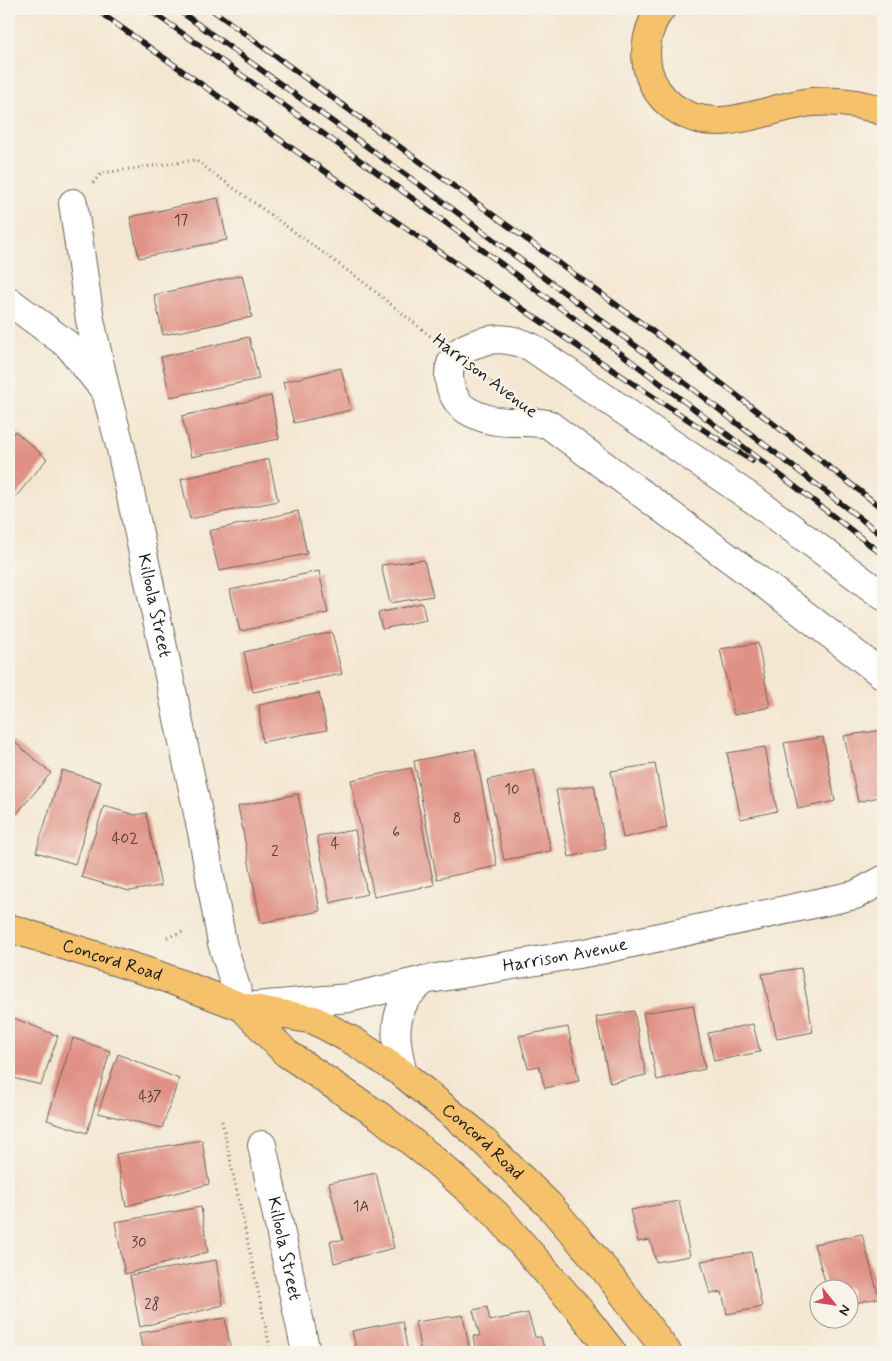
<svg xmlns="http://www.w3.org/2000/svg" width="892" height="1361" viewBox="0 0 892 1361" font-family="Mynerve,sans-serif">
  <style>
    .building { fill: #e09185 }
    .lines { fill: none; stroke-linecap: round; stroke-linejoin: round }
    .minor-casing { stroke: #68635c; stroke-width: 30 }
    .major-casing { stroke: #68635c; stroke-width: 30 }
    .highway-casing { stroke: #68635c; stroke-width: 30 }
    .path { stroke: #68635c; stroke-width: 3; stroke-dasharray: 1 4; stroke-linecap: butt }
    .minor { stroke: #fff; stroke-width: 28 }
    .major { stroke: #f5c16b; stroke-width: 28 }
    .highway { stroke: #f5c16b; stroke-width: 28 }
    .rail-casing { stroke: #1c1c1c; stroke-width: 5.5 }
    .rail { stroke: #f7f3e8; stroke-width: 4; stroke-dasharray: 11; stroke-linecap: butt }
    .labels { text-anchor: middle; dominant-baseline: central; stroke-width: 4.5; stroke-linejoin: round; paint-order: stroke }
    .number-label { font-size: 15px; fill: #4d3936 }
    .street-label { font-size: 18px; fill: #1c1c1c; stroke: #f7f3e8 }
  </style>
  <rect width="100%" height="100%" fill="#f7f3e8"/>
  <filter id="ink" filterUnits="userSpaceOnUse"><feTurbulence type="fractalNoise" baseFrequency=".02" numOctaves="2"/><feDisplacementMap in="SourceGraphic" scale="10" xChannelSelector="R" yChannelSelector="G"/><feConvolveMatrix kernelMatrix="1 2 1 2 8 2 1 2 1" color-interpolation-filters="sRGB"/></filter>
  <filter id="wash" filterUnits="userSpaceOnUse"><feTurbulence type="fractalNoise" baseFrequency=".0096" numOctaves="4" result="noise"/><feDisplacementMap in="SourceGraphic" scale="20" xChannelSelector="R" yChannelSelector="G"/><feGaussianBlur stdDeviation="1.12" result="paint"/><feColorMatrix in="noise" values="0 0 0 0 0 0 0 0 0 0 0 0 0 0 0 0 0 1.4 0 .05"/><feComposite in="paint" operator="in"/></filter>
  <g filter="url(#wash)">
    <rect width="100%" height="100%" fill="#f4e7d2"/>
    <g id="blocks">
      <g class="building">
        <polygon points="218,198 227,240 139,258 130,217"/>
        <polygon points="242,275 252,317 163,335 154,295"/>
        <polygon points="249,337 259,379 170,397 161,357"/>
        <polygon points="341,368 351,410 294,423 283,382"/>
        <polygon points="271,396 279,439 191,457 182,416"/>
        <polygon points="15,431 47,459 9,505 9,439"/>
        <polygon points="269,459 278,501 190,519 181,479"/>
        <polygon points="298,511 307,554 219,571 209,531"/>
        <polygon points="424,560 433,596 390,603 381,565"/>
        <polygon points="319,571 328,613 240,631 230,590"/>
        <polygon points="422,603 426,620 382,629 378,613"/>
        <polygon points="332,632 342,674 253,692 244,652"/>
        <polygon points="758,643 770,707 734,715 720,649"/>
        <polygon points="319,693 327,730 262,742 259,705"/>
        <polygon points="883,730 883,796 858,802 844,736"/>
        <polygon points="823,737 835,801 798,809 784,743"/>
        <polygon points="12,740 51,773 9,823 9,744"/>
        <polygon points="765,747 777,811 741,819 727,753"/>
        <polygon points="475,749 497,866 437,879 414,761"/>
        <polygon points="655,764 667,828 623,838 611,771"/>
        <polygon points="411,768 434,885 374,897 351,780"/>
        <polygon points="62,770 101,782 75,864 36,852"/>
        <polygon points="534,770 551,851 504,860 487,780"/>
        <polygon points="594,785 606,849 569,857 556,790"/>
        <polygon points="298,794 320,911 261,923 238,806"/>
        <polygon points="104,806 135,815 146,813 161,886 129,891 81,877"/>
        <polygon points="355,830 367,894 330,903 317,836"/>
        <polygon points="801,968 813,1032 777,1039 762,974"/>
        <polygon points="693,1005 705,1069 657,1080 643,1013"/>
        <polygon points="634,1011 646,1075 610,1083 596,1017"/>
        <polygon points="9,1016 58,1036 41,1085 9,1077"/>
        <polygon points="753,1024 760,1052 714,1061 708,1033"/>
        <polygon points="568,1027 579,1081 545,1088 539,1066 528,1068 519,1036"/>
        <polygon points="73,1038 110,1051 87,1133 47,1120"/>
        <polygon points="118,1054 179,1079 162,1128 98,1113"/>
        <polygon points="202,1140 209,1184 126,1206 116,1154"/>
        <polygon points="376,1173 394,1248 334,1263 330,1241 343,1240 329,1183"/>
        <polygon points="679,1201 690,1256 656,1262 650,1240 638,1242 630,1210"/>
        <polygon points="201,1207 208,1252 125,1274 115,1222"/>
        <polygon points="862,1234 879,1298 850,1304 850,1288 827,1288 814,1244"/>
        <polygon points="751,1252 762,1307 727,1314 722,1292 710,1294 701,1261"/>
        <polygon points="216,1260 223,1305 140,1327 130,1275"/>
        <polygon points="487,1307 490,1321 528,1313 535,1337 541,1337 545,1352 476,1352 473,1336 480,1336 473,1310"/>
        <polygon points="463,1315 470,1352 421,1352 415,1322"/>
        <polygon points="225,1318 231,1352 143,1352 139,1333"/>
        <polygon points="402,1321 408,1352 357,1352 352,1331"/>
      </g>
    </g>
  </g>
  <g filter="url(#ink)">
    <use href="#blocks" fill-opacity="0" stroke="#68635c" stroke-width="1"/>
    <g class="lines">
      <g class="minor-casing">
        <g id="minor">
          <path id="s1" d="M73 203 90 320 106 392 121 449 202 832 222 943 242 1007 349 998 424 980 590 952 855 895 883 880"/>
          <polyline points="9,301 68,345 102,387"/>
          <path d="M883 596 757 502 531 347C510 338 494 336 472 345 467 347 460 351 456 355 445 368 448 389 458 402 463 410 478 416 487 419 500 423 512 422 525 422 533 422 541 423 548 424L791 604 883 675"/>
          <path d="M403 1074C397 1048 391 1025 405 1000 409 993 418 986 424 980"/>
          <path id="s2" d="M262 1145 306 1352"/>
        </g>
      </g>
      <g class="major-casing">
        <g id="major">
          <path id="s3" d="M9 928 155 974 242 1007 314 1020 355 1042 403 1074 473 1131 549 1205 605 1270 667 1352"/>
          <polyline points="242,1007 286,1053 381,1117 433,1159 496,1214 581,1312 612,1352"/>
        </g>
      </g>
      <g class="highway-casing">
        <path id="highway" d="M661 9C648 25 643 50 648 70 652 85 661 98 673 107 717 139 765 107 812 102 837 100 860 103 883 111"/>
      </g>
      <g class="path">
        <polyline points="93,183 102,173 195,160 362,281 434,339"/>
        <polyline points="479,373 504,391"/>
        <polyline points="167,937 183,932"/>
        <polyline points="222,1121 271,1352"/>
      </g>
      <use href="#minor" class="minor"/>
      <use href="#major" class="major"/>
      <use href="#highway" class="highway"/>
      <g class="rail-casing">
        <g id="rail">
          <path d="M95 9C312 162 528 318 752 461"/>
          <path d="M148 9C398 184 643 367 883 555"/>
          <polyline points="177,9 435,196 668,370 883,536"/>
          <polyline points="211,9 681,352 883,509"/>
        </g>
      </g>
      <use href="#rail" class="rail"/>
    </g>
  </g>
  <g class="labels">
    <g class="number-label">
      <text x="181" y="221">17</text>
      <text x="512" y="790">10</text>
      <text x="457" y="819">8</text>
      <text x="396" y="833">6</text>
      <text x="125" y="839">402</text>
      <text x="335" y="844">4</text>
      <text x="275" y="852">2</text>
      <text x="150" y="1097">437</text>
      <text x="361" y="1207">1A</text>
      <text x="139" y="1243">30</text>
      <text x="152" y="1305">28</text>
    </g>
    <g class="street-label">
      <text transform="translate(485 376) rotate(37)">Harrison Avenue</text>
      <text stroke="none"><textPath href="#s1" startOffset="411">Killoola Street</textPath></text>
      <text stroke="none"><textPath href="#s1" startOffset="1150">Harrison Avenue</textPath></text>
      <text stroke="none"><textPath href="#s3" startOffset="108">Concord Road</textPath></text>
      <text stroke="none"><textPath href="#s3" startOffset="528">Concord Road</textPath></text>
      <text stroke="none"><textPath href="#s2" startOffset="106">Killoola Street</textPath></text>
    </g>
  </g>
  <rect width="892" height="1361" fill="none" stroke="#f7f3e8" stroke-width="30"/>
  <g transform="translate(834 1304) rotate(120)"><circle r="24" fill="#f7f3e8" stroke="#9f9d96"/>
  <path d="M0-4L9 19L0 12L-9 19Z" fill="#d1495b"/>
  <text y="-8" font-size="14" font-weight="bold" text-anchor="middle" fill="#1c1c1c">N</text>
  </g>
</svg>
